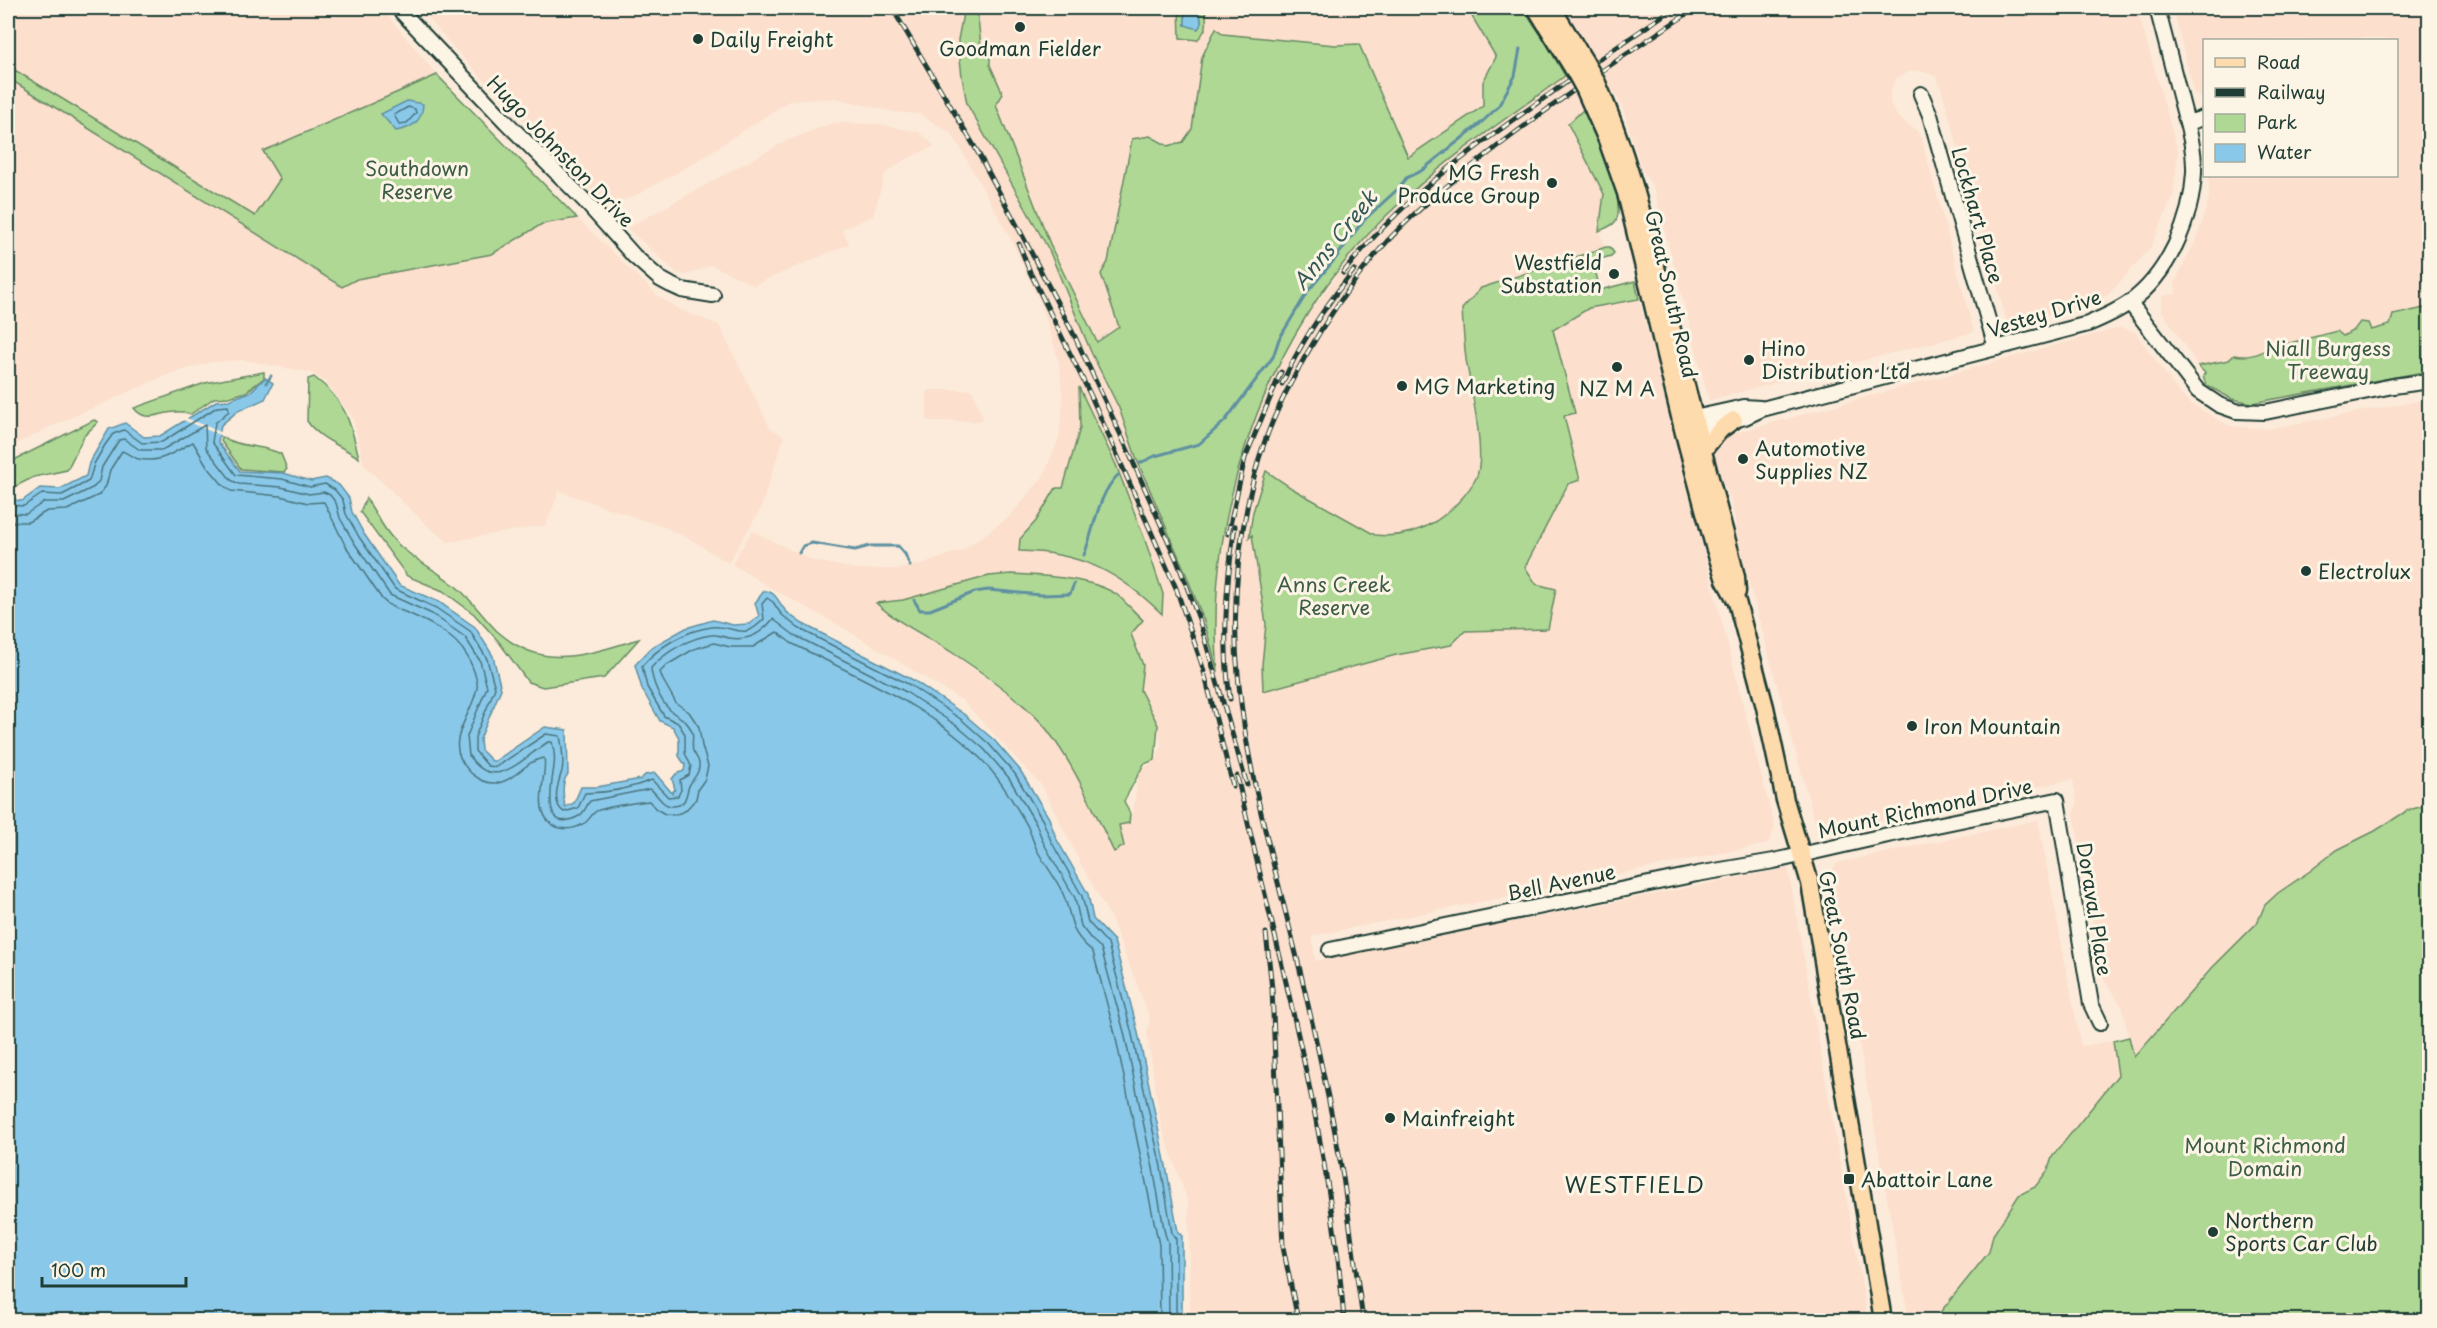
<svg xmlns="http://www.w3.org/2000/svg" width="2437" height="1328" viewBox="0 0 2437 1328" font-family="'Playpen Sans',sans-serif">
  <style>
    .built { fill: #fcdfcd; fill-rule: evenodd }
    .green { fill: #afd895; stroke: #678a64; stroke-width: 1.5 }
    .water { fill: #8ac8ea; stroke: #5f90a1; stroke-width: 1.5 }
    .pier { fill: #fcebda }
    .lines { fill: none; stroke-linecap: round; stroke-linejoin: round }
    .shore { stroke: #4a757d; stroke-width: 1.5 }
    .stream { stroke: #5f90a1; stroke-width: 3 }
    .minor-casing { stroke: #1f3d34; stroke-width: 18 }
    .major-casing { stroke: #1f3d34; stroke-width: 21 }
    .minor { stroke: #fcf5e5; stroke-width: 14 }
    .major { stroke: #fedbac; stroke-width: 16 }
    .rail-casing { stroke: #1f3d34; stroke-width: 5 }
    .rail { stroke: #fcf5e5; stroke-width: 3; stroke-dasharray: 9; stroke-linecap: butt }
    .major-bridge-casing { stroke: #1f3d34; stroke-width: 21; stroke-linecap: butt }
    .major-bridge { stroke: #fedbac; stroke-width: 16 }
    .poi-dot { fill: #1f3d34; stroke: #fcf5e5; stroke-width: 2 }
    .labels { text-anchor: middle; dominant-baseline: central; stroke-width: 6; stroke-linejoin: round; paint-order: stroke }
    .poi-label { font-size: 20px; fill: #1f3d34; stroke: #fcf5e5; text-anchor: start }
    .street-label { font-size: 20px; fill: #1f3d34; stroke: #fcf5e5 }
    .park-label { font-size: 20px; fill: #3c5c47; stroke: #fcf5e5 }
    .water-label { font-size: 21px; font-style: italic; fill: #345958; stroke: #fcf5e5 }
    .quarter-label { font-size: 22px; letter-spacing: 1.5px; fill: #1f3d34; stroke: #fcf5e5 }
  </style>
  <rect width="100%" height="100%" fill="#fcebda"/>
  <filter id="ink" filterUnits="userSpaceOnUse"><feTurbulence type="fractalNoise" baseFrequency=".0167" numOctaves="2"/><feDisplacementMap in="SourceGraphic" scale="12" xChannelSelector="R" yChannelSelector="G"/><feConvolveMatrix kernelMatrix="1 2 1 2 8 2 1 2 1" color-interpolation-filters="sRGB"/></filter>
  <g filter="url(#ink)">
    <g class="built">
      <polygon points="8,8 381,8 437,75 264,150 280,179 255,216 8,66"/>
      <path d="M420 8H1467L1496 58 1483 82V106L1407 157 1359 44 1335 45 1223 34 1216 29 1202 57 1192 129 1183 142 1168 146 1150 136 1132 139 1108 262 1101 274 1119 327 1097 342 1052 249 1012 148 1049 250 1091 352 1119 408 1137 460 1184 569 1204 621 1217 668 1215 615 1221 550 1239 470 1255 417 1272 379 1310 312 1360 243 1414 190 1461 152 1565 76 1583 110 1568 124 1604 194 1599 231 1606 247 1481 287 1465 356 1478 439V471L1476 479 1450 512 1421 530 1388 537 1375 535 1358 527 1266 472 1252 535 1266 624 1262 665 1396 655 1451 645 1465 631 1548 629 1536 584 1525 567 1568 484 1580 480 1564 416 1575 413 1553 330 1589 308 1639 299 1775 829 1767 844 1312 936 1315 961 1788 868 1868 1320H1190L1189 1205 1161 1125 1147 1034 1150 1018 1111 918 1085 872 1042 786 963 701 842 627 769 587 732 564 752 531 811 560 855 569H896L921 565 963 550 1009 517 1043 477 1059 438 1063 402 1059 363 1052 338 1043 309 1010 237 958 144 951 133 919 114 894 112 836 98 789 101 684 169 633 197 606 205 462 57ZM1080 388 1116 465 1145 540 1163 594 1162 613 1138 590 1118 577 1091 563 1036 551 1020 539 1036 521 1056 488 1063 489 1080 428ZM989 576H1050L1091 585 1115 594 1143 620 1131 634 1143 665 1139 690 1158 725 1161 747 1155 762 1143 768 1138 778 1133 812 1129 823 1119 825 1124 846 1114 852 1085 789 1047 729 1025 707 955 655 891 617 903 600Z"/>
      <polygon points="1564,8 2137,8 2178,152 2173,196 2151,247 2109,294 2090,306 2007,322 1941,87 1936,77 1928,73 1917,70 1906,73 1896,79 1890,91 1890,103 1898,117 1915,129 1921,137 1974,332 1709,400 1654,189 1641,168 1622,106"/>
      <polygon points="2173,8 2429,8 2429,316 2198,366 2162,311 2162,296 2176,294 2175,282 2197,238 2209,199 2209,176 2396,176 2396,40 2362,37 2354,40 2204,40 2204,100 2194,93"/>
      <polygon points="8,78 342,286 356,280 530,230 542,223 577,218 659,297 681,310 719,325 770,428 784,436 760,510 728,563 690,539 666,528 559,491 546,525 448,542 430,528 364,465 353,418 326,382 312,373 245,360 212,362 169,374 48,428 8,448"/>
      <polygon points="833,123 877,124 919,132 935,146 904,160 885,174 873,216 842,229 849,244 754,285 711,265 686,275 677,273 627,228 786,141"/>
      <polygon points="2119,328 2134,331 2180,394 2191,404 2230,426 2267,429 2429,399 2429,805 2407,811 2323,863 2265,905 2257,923 2212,968 2133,1058 2122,1006 2102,977 2074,813 2077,804 2073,779 1828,832 1816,826 1741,554 1732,504 1714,459 1716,446 1724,436"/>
      <polygon points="927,390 972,390 983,419 979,421 927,421"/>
      <polygon points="2038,820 2081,1046 2113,1041 2119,1075 2052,1157 2048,1170 2035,1187 2019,1195 1993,1235 1989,1252 1934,1320 1909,1320 1829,875 1837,863"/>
    </g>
    <g class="green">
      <path d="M964 8H977L981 47 990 50V65L1003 94 996 105 1052 249 1097 342 1119 327 1101 274 1108 262 1132 139 1150 136 1168 146 1183 142 1192 129 1202 57 1216 28 1223 34 1335 45 1359 44 1408 157 1483 106V82L1496 57 1467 8H1522L1542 36 1565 76C1504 120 1441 162 1387 215 1269 330 1203 509 1218 672L1204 621 1184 569 1137 460 1119 408 1091 352 1049 250 967 104 962 77 958 40Z"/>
      <path d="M1179 8H1185V25L1201 24 1200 8H1205C1207 23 1209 28 1197 40L1180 38Z"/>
      <polygon points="8,66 255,216 280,179 263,151 437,75 577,218 542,224 492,254 357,279 342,287 8,78"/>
      <path d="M1583 110C1593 129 1629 204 1615 222 1612 226 1604 229 1599 231L1604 194 1568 124Z"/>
      <path d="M1606 247H1610L1614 253 1611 256 1593 261 1600 290 1635 281 1639 299 1589 308 1553 330 1575 413 1564 416 1580 480 1568 484 1525 567 1536 584 1556 589 1548 629 1465 631 1451 645 1396 655 1263 691 1262 665 1266 624 1252 535 1249 538 1253 512 1266 471 1293 489 1375 535C1397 538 1418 532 1436 521 1451 511 1468 494 1476 478 1487 456 1470 385 1466 359 1464 343 1463 326 1462 309L1481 288Z"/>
      <polygon points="2429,266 2430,302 2429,302 2422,268"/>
      <path d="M2429 307V371L2252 403 2232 399 2206 385 2203 376 2205 373 2198 366 2229 360 2234 355C2244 357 2258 356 2266 349L2337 331 2343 336 2354 330 2360 322 2368 323 2371 330 2390 325 2393 315Z"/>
      <path d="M264 372V378L246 392 229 397 214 398 191 414C186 413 181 411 176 412 160 412 146 424 134 408L205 383Z"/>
      <path d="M314 377C346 401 350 421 359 458 342 446 319 439 307 421L308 379Z"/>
      <path d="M1079 387 1116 465 1145 540 1163 594 1162 614C1119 572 1080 552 1019 551L1020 539 1036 521 1056 488H1063L1080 428Z"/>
      <polygon points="94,420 98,422 84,436 67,470 34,477 8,490 8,463"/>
      <path d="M222 437C244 449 261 444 281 454L287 469 284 472 241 469 221 441Z"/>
      <path d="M366 498C377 515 386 534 401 547 419 563 442 573 460 590 473 602 484 618 497 631 544 673 587 654 639 639L604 678 543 687 528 682 499 642 474 614 443 591 407 576 360 512Z"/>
      <path d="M1011 574C1042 576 1089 577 1116 594 1125 601 1134 612 1143 620L1131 634 1143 665 1140 690 1158 725 1155 760 1144 764 1124 801 1130 814 1129 823 1119 825 1124 846 1114 852C1094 811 1076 768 1048 731 1029 706 983 673 956 655 929 637 900 625 876 603L903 600 989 576Z"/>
      <polygon points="2429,805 2429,1320 1934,1320 1989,1252 1993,1235 2019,1195 2035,1187 2048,1170 2052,1157 2118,1075 2113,1041 2129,1037 2134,1057 2212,968 2257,923 2265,905 2278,893 2310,871 2337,850 2375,831 2408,810"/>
    </g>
    <g class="water">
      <polygon points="1185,8 1200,8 1201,24 1198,29 1185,25"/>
      <path d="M407 101 423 104C422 122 412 128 396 131L381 114Z"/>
      <path d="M265 378 273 383 265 399 238 411 221 425 218 442 240 471 283 473 311 481 326 478 339 485 349 498 352 512 364 534 399 585 439 602 475 627 493 656 501 689 480 739 481 750 492 761H495L545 727 567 730 568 774C561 782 563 797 565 807L574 803 581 787H597L641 779 645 775 655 773 672 793 675 789 672 779 676 774 684 771 685 765 679 756V738L673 727 660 721 642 689 635 665 652 647 686 628 713 620 733 625 749 624 759 616 755 603 764 591C776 591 778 602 785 610 789 615 796 619 801 623L913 680 965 715 994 740 1020 770 1049 818 1056 838 1088 894 1093 919 1114 941 1137 1028 1166 1166 1178 1232 1182 1236V1320H8V523H11L8 515V499L22 501 40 488 60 489 86 476 89 463 109 429 125 423 144 437 160 436 216 401 229 400 250 392Z"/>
    </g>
    <polygon class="pier" points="184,417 223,433 222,436 183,420"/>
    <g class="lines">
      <g class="shore">
        <polygon points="408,107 415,109 416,113 407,123 399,124 394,115"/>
        <path d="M8 505 24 506 42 494 62 495 89 481 94 464 105 445 113 434 124 430 142 443 162 442 217 407 228 406 229 411 215 423 212 442 236 475 282 479 310 487 325 484 335 490 343 500 346 514 359 537 395 589 436 608 470 631 487 659 495 688 475 737V751L488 766 496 767 546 734 560 736C562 745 564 762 562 771 558 783 551 804 564 812L578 808 585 793C607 793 632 788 652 780L668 797 678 796 681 790 680 780 689 775 691 766 685 753V734L678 723 664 716 647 687 642 666C658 647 686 630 712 627 734 624 742 643 764 619L762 604 767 598 773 602 781 614 798 628 910 685 962 720 989 744 1015 774 1043 821 1051 841 1082 896 1088 922 1108 944 1131 1030 1161 1167 1172 1233 1176 1239V1320"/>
        <path d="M8 513 26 514 44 502H64L94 487 99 481 102 467 119 440 124 439 140 450H162L205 425 206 448 231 480 239 484 281 487 309 494 324 492 330 495 336 503 340 518 353 541 390 595 432 614 465 637 480 661 487 687 467 736 469 756C495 793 520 760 548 742H552C554 749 555 759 554 766 552 782 540 837 579 816 585 812 586 806 590 801L650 789C658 794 661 805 671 806 689 807 685 792 690 784 694 777 700 773 699 763 698 758 695 755 693 751 691 745 694 738 692 732 686 717 679 719 670 710 660 701 652 681 651 668 665 652 689 638 711 635 717 634 723 637 729 638 749 641 761 634 773 619L794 635 906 692 957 726 984 749 1009 778 1036 824 1044 844 1075 898 1081 926 1091 939 1101 948 1124 1032 1153 1168 1165 1234 1168 1242 1169 1320"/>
        <path d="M8 522H28L47 511 67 510 99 495 106 486 110 470 122 451C128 453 133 458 139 459 161 464 175 451 193 442L207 466 223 485 231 491 280 496 308 503 324 502 345 545 382 599C389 607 400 610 410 614 435 625 462 639 472 666 474 671 478 682 477 688 471 720 440 742 471 773 479 779 485 784 496 783 514 782 526 760 544 758 547 768 539 791 542 808 547 830 569 834 586 822 591 818 593 811 599 810 615 805 632 803 649 801L656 809 665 814 674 815 685 811 696 799 698 789 705 779 708 766 702 746 699 727 689 712 676 703 663 680 660 672 667 665 694 649 714 643 730 647H753L777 632 791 643C854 675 925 704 977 755 998 775 1012 800 1027 825 1031 833 1033 842 1037 850 1046 867 1061 884 1066 902 1074 928 1071 933 1093 952L1115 1034 1159 1245 1160 1320"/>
      </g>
      <g class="stream">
        <polyline points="266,383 271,376"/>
        <polyline points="1140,463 1155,456 1199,444 1225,421 1273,357 1279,339 1308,291 1335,259 1363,221 1400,187 1406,178 1421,171 1481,123 1498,107 1515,76 1520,49"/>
        <polyline points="799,553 803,546 812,543 855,550 870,546 898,546 905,554 910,566"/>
        <path d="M1084 555C1094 530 1098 494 1118 475"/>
        <polyline points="914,600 920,610 930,610 975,592 988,590 1041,595 1070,594 1074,584"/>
      </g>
      <g class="minor-casing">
        <g id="minor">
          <polyline points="398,8 506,122 585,201 634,256 660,279 671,285 682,290 713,295"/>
          <polyline points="1921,94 1930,115 1996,348"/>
          <polyline points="2187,123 2204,118"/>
          <polyline points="2130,303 2198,391 2219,405 2236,411 2265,412 2393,386 2430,381"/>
          <polyline points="1685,420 1744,407 1760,408"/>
          <path d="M1688 432 1745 417 1762 409 2088 324C2102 318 2116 312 2129 303 2168 275 2192 220 2194 172 2195 148 2187 124 2181 100 2173 69 2165 38 2157 8"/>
          <polyline points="1330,950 1697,874 1774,861 1888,835 2057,800 2091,1004 2100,1023"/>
        </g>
      </g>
      <g class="major-casing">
        <g id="major">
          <polyline points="1536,8 1574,70"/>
          <polyline points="1552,8 1585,62"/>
          <path d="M1597 83C1631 160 1649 241 1670 322 1689 399 1709 476 1730 552L1736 577 1737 592"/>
          <polyline points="1585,90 1607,140 1626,193 1684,433 1714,546 1725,580 1737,602 1765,707 1785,800 1810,883 1883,1320"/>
          <polyline points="1703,450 1721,429 1734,420"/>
        </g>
      </g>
      <use href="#minor" class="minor"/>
      <use href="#major" class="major"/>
      <g class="rail-casing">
        <g id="rail">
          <polyline points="892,8 976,149 1020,231 1075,337 1125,444 1178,563 1199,619 1247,785"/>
          <polyline points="1019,244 1030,272 1091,396 1176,588 1203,668 1233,786"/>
          <path d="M1343 273C1386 218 1438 175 1494 134 1553 91 1613 49 1674 8"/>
          <path d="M1282 384C1300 343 1326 305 1354 270"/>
          <polyline points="1228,534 1245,458 1281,372"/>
          <path d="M1230 699C1222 642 1226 582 1235 526"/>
          <path d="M1237 776C1278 956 1330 1135 1344 1320"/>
          <polyline points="1266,933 1272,989 1283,1247 1298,1320"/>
          <path d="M1363 1320C1356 1273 1350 1225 1343 1177 1332 1112 1318 1047 1303 983 1280 884 1249 786 1239 685 1231 614 1237 541 1255 473 1273 401 1329 310 1376 254 1412 211 1458 177 1502 143 1565 95 1630 51 1696 8"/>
        </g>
      </g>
      <use href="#rail" class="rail"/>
      <g class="major-bridge-casing">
        <g id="major-bridge">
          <polyline points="1585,62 1597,83"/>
          <polyline points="1574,70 1585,90"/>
        </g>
      </g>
      <use href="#major-bridge" class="major-bridge"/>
    </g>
  </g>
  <g class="poi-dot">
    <circle cx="1020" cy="27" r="6"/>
    <circle cx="698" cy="39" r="6"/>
    <circle cx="1552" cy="183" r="6"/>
    <circle cx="1614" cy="274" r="6"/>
    <circle cx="1749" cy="360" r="6"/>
    <circle cx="1617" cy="367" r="6"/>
    <circle cx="1402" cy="386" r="6"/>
    <circle cx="1743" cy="459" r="6"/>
    <circle cx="2306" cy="571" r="6"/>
    <circle cx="1912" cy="726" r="6"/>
    <circle cx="1390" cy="1118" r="6"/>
    <rect x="1843" y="1173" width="12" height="12" rx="3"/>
    <circle cx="2213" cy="1232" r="6"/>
  </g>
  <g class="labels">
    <g class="poi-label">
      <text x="710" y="39">Daily Freight</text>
      <text x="1020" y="48" text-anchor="middle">Goodman Fielder</text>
      <text x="1540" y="172" text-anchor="end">MG Fresh<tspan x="1540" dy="23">Produce Group</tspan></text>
      <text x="1602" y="262" text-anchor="end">Westfield<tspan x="1602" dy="23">Substation</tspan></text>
      <text x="1761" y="348">Hino<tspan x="1761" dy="23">Distribution Ltd</tspan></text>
      <text x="1414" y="386">MG Marketing</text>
      <text x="1617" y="388" text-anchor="middle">NZ M A</text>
      <text x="1755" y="448">Automotive<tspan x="1755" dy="23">Supplies NZ</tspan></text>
      <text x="2318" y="571">Electrolux</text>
      <text x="1924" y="726">Iron Mountain</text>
      <text x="1402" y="1118">Mainfreight</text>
      <text x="1861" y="1179">Abattoir Lane</text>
      <text x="2225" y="1220">Northern<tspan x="2225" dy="23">Sports Car Club</tspan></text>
    </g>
    <g class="street-label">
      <text transform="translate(561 151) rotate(46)">Hugo Johnston Drive</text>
      <text transform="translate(1978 215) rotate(74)">Lockhart Place</text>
      <text transform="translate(1672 294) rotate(77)">Great South Road</text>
      <text transform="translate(2044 313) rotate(-17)">Vestey Drive</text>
      <text transform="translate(1925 808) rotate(-12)">Mount Richmond Drive</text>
      <text transform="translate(1561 882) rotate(-12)">Bell Avenue</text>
      <text transform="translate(2095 909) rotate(81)">Doraval Place</text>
      <text transform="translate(1843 955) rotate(79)">Great South Road</text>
    </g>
    <g class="park-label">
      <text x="417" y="168">Southdown<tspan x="417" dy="23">Reserve</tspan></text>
      <text x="2328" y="348">Niall Burgess<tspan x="2328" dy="23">Treeway</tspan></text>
      <text x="1334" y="584">Anns Creek<tspan x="1334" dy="23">Reserve</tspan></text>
      <text x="2265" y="1145">Mount Richmond<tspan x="2265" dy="23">Domain</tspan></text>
    </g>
    <g class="water-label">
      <text transform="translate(1334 239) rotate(-51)">Anns Creek</text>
    </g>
    <g class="quarter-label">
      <text x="1635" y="1183">WESTFIELD</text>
    </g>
  </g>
  <rect width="2437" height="1328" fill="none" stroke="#fcf5e5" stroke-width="30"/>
  <rect x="15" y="15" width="2407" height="1298" fill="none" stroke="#1f3d34" stroke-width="2" filter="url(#ink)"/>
  <rect x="2203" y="39" width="195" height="138" fill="#fcf5e5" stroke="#a4ab9e" stroke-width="1.5"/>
  <rect x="2215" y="58" width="30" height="9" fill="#fedbac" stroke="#a4ab9e" stroke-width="1.5"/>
  <text x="2257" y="69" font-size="18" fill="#1f3d34">Road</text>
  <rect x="2215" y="88" width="30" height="9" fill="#1f3d34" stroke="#a4ab9e" stroke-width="1.5"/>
  <text x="2257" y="99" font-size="18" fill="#1f3d34">Railway</text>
  <rect x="2215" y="114" width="30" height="18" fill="#afd895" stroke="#a4ab9e" stroke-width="1.5"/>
  <text x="2257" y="129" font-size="18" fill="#1f3d34">Park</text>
  <rect x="2215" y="144" width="30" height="18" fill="#8ac8ea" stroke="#a4ab9e" stroke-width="1.5"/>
  <text x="2257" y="159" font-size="18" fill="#1f3d34">Water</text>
  <path d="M42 1277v9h144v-9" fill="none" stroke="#1f3d34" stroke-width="3"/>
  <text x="51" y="1277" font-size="18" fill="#1f3d34" stroke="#fcf5e5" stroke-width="4.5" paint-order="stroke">100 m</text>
</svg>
